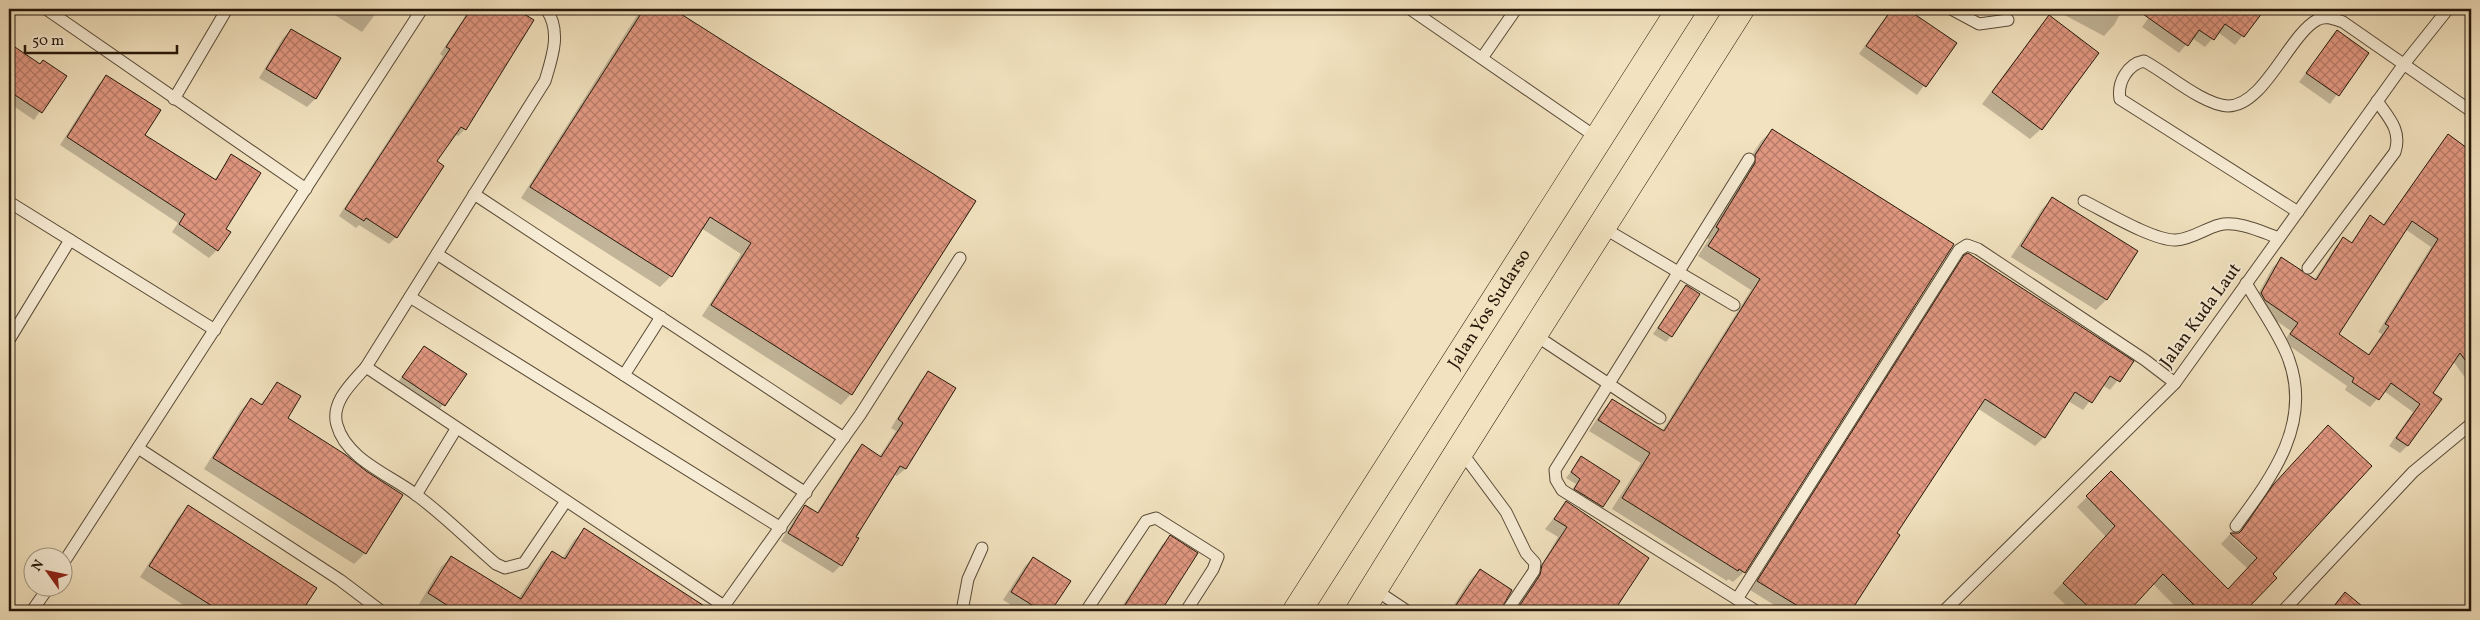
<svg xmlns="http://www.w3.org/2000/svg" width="2480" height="620" viewBox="0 0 2480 620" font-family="Vollkorn,serif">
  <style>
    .shadow { fill: #0003; fill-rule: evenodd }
    .building { fill: url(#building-cross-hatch); stroke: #251709; fill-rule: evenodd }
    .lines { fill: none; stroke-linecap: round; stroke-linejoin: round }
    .lane-casing { stroke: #584a36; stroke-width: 13 }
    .primary-casing { stroke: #251709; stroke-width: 29 }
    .lane { stroke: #f7ecd5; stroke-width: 11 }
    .primary { stroke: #f2e2bf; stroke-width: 28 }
    .labels { text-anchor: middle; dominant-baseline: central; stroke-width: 4; stroke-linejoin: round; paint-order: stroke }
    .street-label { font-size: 18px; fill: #251709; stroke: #f7ecd5 }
  </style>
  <defs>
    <pattern id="building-cross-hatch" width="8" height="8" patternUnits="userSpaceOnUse" patternTransform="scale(1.25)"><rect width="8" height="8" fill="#e29882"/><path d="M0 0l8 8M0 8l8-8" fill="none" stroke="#b77b69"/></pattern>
  </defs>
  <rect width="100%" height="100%" fill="#f2e2bf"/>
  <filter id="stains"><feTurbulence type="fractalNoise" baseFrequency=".004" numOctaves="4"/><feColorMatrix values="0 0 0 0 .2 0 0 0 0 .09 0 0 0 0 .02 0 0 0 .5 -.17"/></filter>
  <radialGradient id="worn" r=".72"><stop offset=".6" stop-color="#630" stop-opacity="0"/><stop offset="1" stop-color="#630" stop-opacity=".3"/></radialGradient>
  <g class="shadow">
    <polygon points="325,9 379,9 362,32"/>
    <polygon points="470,9 514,9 532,20 465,129 458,136 454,134 435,162 396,237 389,244 359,225 356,228 339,216 443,56 440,54"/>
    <polygon points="641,9 670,9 974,202 851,394 841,405 702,316 741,254 701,228 671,276 660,287 521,198"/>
    <polygon points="1891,9 1905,9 1955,43 1917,95 1859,54"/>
    <polygon points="2053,9 2123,9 2114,25 2104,36"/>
    <polygon points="2155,9 2263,9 2235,45 2218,32 2205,47 2192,38 2179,53 2142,27"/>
    <polygon points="2050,17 2041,129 2030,139 1982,104 2039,28"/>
    <polygon points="291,30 315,99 307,107 259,78 283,38"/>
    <polygon points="2337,32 2367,53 2330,104 2299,82"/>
    <polygon points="9,45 39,65 65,76 34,120 9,103"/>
    <polygon points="106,77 143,136 214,180 232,156 225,230 217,250 209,258 172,232 178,223 60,145 98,85"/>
    <polygon points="1772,131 1744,572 1733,582 1728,579 1727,581 1612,509 1641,463 1589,431 1602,411 1612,400 1662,431 1751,290 1698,256 1709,239 1706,238 1745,166 1761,141"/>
    <path d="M2448 136 2471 152V381L2469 383 2453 361 2432 393 2407 446 2400 453 2389 446 2413 412 2384 391 2370 407 2345 390 2347 386 2284 342 2291 331 2258 308 2254 301 2273 267 2281 259 2314 280 2336 246 2344 238 2351 243 2370 217 2383 225ZM2405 229 2431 247 2378 332 2382 334 2367 356 2337 335Z"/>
    <polygon points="2052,199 2136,252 2106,300 2096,310 2011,257 2042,209"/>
    <polygon points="1968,255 2132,362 2110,390 2102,385 2083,410 2068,401 2044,437 2035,446 1977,408 1896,534 1898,535 1850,611 1784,611 1750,590 1956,266"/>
    <polygon points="1686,287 1671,336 1666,342 1653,334"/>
    <polygon points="424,347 465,375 436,414 395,386"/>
    <polygon points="929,372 954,388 905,469 897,476 894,474 854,537 857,539 841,565 833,573 781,541 797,515 805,507 816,514 854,454 862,446 879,457 896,431 891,428 921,380"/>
    <polygon points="278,383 286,418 402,495 365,553 354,564 204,469 241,410 251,399 260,405"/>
    <path d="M2318 437 2271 574 2275 578 2243 611H2180L2153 584 2127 611H2072L2053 593 2106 537 2077 507 2111 473 2227 590 2248 569 2221 544 2230 534H2238L2263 497ZM2235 536 2262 561 2261 563 2233 538Z"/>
    <polygon points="1582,458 1602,506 1597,512 1569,494 1576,484 1566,478"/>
    <polygon points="1566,503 1647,558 1612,611 1514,611 1558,537 1545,529"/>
    <polygon points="188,507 315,588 301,611 193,611 140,577 178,518"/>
    <polygon points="585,530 710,611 430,611 419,604 441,567 452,557 518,599 542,562 552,552 562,559 574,540"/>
    <polygon points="1170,537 1196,554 1159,611 1119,611 1162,545"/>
    <polygon points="1033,558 1069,581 1050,611 1021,611 1003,600 1025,566"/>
    <polygon points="1480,570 1498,611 1450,611 1470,580"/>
  </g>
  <g class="building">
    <polygon points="471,9 516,9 534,20 466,130 461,127 437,161 444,166 397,238 366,218 364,221 345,209 450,49 446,47"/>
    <polygon points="644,9 673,9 976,201 852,395 711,305 751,243 710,217 672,277 530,187"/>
    <polygon points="1892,9 1907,9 1957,43 1926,87 1866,46"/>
    <polygon points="2136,9 2265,9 2244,37 2225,24 2214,40 2199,30 2188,46"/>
    <polygon points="2049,15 2099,53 2042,130 1992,92"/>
    <polygon points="291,29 341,58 316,99 266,69"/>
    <polygon points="2337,30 2369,53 2339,96 2306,73"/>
    <polygon points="9,43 40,64 43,60 67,76 42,113 9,91"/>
    <polygon points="106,75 161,110 145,135 216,180 231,154 261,173 226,229 231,232 218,251 179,224 185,214 67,137"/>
    <polygon points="1772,129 1954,244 1745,573 1739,569 1738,571 1622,498 1650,453 1598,420 1612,399 1664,431 1760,279 1708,246 1719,229 1716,227 1755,163 1755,155"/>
    <path d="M2448 134 2471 151V368L2460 353 2433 393 2442 399 2408 446 2396 438 2420 404 2391 383 2379 400 2352 382 2354 378 2290 334 2298 323 2265 300 2261 293 2281 257 2316 280 2343 237 2352 243 2370 215 2384 225ZM2412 221 2438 239 2385 324 2389 326 2369 355 2339 334Z"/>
    <polygon points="2052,197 2138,251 2107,300 2021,246"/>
    <polygon points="1968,253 2134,361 2120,382 2110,376 2092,403 2075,392 2045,438 1985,399 1897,533 1900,535 1851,611 1806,611 1757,581 1964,255"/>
    <polygon points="1686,285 1700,294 1672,337 1658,328"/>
    <polygon points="424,346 467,374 445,406 402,377"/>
    <polygon points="928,371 956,388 906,469 900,466 856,537 859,538 842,566 788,533 805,505 818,513 862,444 881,457 903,423 898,419"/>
    <polygon points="277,382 301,396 288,418 346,455 366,471 403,495 366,554 213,458 251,398 262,405"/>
    <polygon points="2328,425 2372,466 2273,574 2277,578 2245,611 2200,611 2163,574 2129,611 2093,611 2063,583 2115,526 2086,496 2111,471 2228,589 2257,558 2230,533 2239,533 2242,530 2273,485"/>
    <polygon points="1581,456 1620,481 1603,507 1574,489 1580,479 1571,472"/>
    <polygon points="1566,501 1649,558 1614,611 1516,611 1540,575 1542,565 1567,527 1554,519"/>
    <polygon points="188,505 317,588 302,611 220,611 149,566"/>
    <polygon points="584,528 712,611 456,611 428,593 451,556 521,599 552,551 565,559"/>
    <polygon points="1170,535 1198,553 1161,611 1121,611"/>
    <polygon points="1033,557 1071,581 1051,611 1042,611 1011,592"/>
    <polygon points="1480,569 1512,590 1500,611 1452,611"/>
    <polygon points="2345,592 2368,611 2330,611"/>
  </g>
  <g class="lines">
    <g class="lane-casing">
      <g id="lane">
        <polyline points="46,9 306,189"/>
        <path d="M546 9C562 31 552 58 545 81L366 367 724 606 729 611"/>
        <polyline points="1410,9 1599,139"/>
        <polyline points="1951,9 1979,24 2008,20"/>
        <polyline points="1482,58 1516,9"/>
        <polyline points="174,99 227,9"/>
        <polyline points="1749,159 1555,470 1556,480 1562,490 1756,611"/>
        <polyline points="474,194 844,438"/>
        <path d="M2084 201C2106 212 2154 241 2176 240 2192 239 2204 229 2219 225 2237 220 2262 232 2279 238"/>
        <polyline points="9,202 215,330"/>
        <path d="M2298 212 2120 99C2117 82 2128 64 2144 61 2167 73 2203 105 2228 106 2264 106 2289 35 2317 20 2325 15 2334 19 2343 22L2471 111"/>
        <polyline points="1602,227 1734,305"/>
        <polyline points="437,254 806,493"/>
        <path d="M2308 268 2395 152C2402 131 2389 118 2377 101"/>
        <polyline points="410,297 781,528"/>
        <polyline points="1535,335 1660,418"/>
        <polyline points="9,340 70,240"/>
        <path d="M366 367C353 382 330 402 337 425 346 459 390 475 415 494 444 515 469 541 496 564L505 568 524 563 566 501"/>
        <polyline points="624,375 661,317"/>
        <polyline points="138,448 340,580 381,611"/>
        <polyline points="1460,450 1506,512 1526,553 1535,563 1534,571 1507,611"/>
        <polyline points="416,495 456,429"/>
        <path d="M2236 526C2272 477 2312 424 2289 360 2281 336 2259 306 2246 283"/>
        <polyline points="62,565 422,9"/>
        <polyline points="1374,589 1407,611"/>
        <polyline points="1737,599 1959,250 1967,245 1978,249 2145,360 2175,383"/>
        <polyline points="724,606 860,415 960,258"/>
        <polyline points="32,611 48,588"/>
        <polyline points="962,611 968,579 982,548"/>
        <polyline points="1086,611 1146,521 1156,518 1218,557 1213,569 1186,611"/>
        <polyline points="1944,611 2175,383 2404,64 2448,9"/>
        <polyline points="2283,611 2413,472 2471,424"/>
      </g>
    </g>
    <g class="primary-casing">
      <g id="primary">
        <path id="s1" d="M1297 611 1681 9"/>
        <path d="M1360 611C1484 409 1613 210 1740 9"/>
      </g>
    </g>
    <use href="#lane" class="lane"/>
    <use href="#primary" class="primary"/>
  </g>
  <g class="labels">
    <g class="street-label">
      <text stroke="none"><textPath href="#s1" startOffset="358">Jalan Yos Sudarso</textPath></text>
      <text transform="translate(2201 316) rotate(-54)">Jalan Kuda Laut</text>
    </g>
  </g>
  <rect width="2480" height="620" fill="none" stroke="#f2e2bf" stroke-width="30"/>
  <rect x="10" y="10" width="2460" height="600" fill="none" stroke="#251709" stroke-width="2.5"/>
  <rect x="15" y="15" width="2450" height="590" fill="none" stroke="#251709"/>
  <g transform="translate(48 572) rotate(303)"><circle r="24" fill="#f7ecd5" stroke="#a39783"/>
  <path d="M0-4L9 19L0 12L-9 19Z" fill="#8f2418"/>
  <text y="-8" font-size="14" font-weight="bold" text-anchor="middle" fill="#251709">N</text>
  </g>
  <path d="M25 45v8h152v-8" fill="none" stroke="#251709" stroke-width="2.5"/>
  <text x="32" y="45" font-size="15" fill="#251709" stroke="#f7ecd5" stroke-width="4" paint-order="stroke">50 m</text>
  <rect width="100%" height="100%" filter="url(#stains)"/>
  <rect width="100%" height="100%" fill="url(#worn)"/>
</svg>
